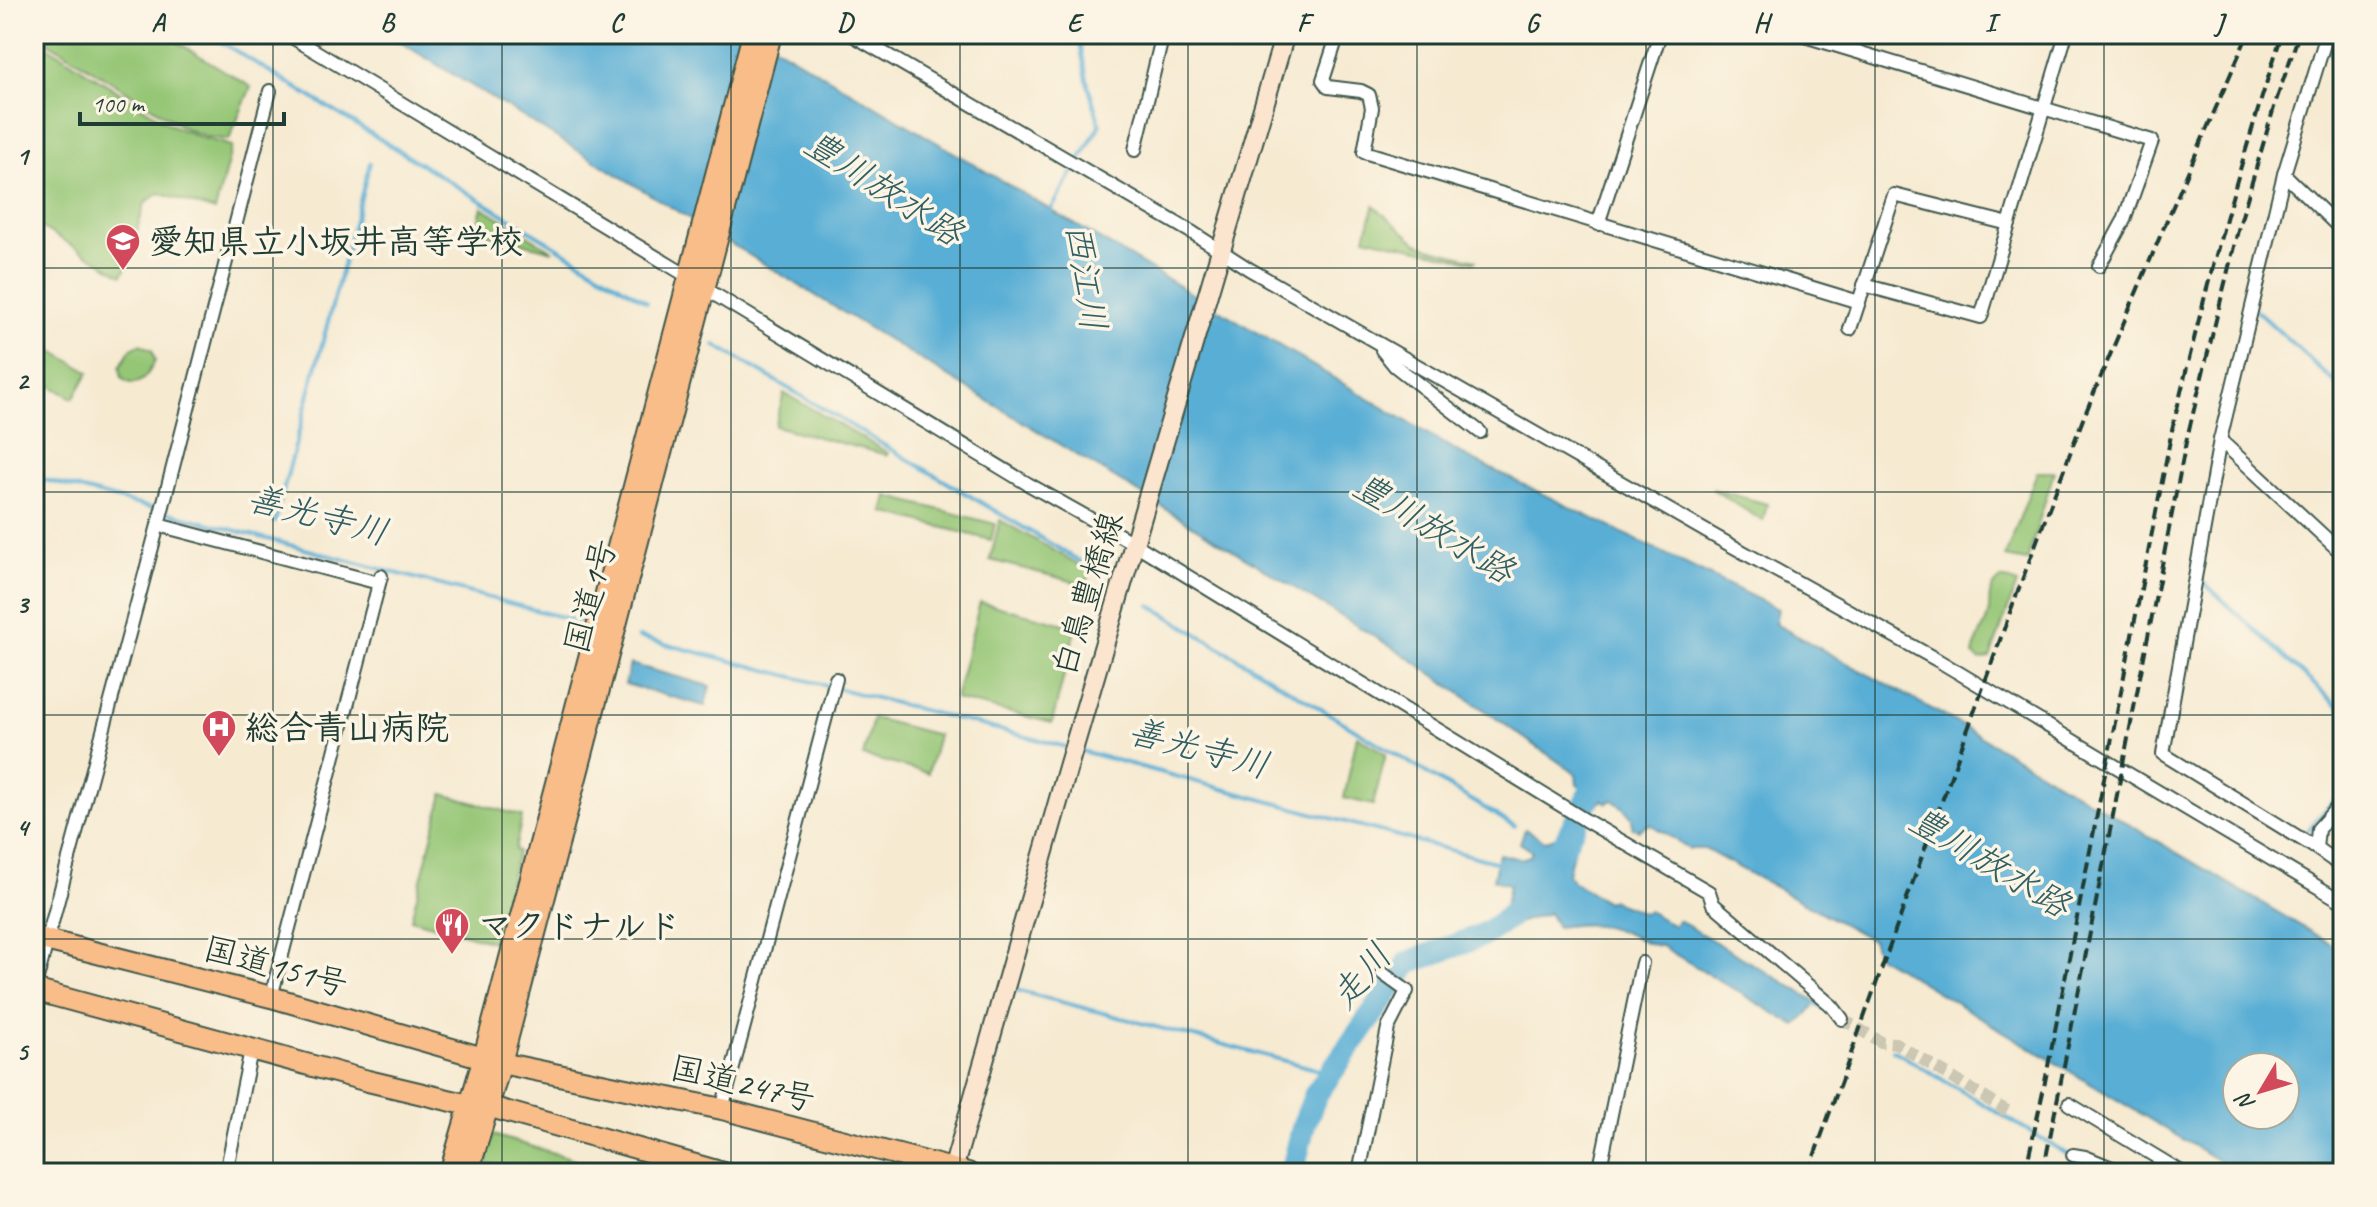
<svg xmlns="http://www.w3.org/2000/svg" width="2377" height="1207" viewBox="0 0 2377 1207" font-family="Caveat,'Klee One',sans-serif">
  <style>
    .green { fill: #95c676; stroke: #5a8255; stroke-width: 2 }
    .water { fill: #59aed5; stroke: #3c7684; stroke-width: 2; fill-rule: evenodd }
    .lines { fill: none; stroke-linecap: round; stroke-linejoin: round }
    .stream { stroke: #59aed5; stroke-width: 4 }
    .river { stroke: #59aed5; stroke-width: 24 }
    .minor-tunnel { stroke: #cbc7b2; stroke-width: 12; stroke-dasharray: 12 6; stroke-linecap: butt }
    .minor-casing { stroke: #3f574c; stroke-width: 16 }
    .secondary-casing { stroke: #3f574c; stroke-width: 22 }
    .trunk-casing { stroke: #3f574c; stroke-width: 24 }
    .minor { stroke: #fff; stroke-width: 12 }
    .secondary { stroke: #fce5cf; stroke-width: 18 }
    .trunk { stroke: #f8bd88; stroke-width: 20 }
    .rail { stroke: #1f3d34; stroke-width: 4; stroke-dasharray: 12 6; stroke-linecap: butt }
    .grid { fill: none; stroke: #1f3d34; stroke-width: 2; stroke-opacity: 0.55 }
    .labels { text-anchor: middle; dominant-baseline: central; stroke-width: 7; stroke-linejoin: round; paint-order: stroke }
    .poi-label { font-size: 34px; font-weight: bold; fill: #1f3d34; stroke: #fcf5e5; text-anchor: start }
    .street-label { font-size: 34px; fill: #1f3d34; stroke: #fcf5e5 }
    .water-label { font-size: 36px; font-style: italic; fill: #305f64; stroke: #fcf5e5 }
    .neatline { fill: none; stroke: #1f3d34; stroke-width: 3 }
    .grid-label { font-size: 26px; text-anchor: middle; font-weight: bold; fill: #1f3d34 }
  </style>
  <rect width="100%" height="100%" fill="#fcf5e5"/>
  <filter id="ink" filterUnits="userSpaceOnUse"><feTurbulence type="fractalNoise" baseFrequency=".0125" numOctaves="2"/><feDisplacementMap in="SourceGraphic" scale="16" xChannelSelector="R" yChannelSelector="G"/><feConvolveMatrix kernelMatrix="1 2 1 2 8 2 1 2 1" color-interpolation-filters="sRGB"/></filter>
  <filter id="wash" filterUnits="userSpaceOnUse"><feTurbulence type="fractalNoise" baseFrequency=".006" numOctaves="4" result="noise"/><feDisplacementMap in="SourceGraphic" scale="32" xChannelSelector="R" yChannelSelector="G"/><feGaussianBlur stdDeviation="1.8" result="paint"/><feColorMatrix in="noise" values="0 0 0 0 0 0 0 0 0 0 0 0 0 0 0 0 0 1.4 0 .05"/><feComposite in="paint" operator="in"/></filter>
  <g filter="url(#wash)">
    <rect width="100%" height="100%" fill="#f6ead1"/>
    <g class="green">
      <polygon points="35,34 164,34 251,87 229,140 207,137 187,129"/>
      <polygon points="34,38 171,125 202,138 232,146 215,211 159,193 145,203 127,267 122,275 34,223"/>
      <polygon points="1374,206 1416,242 1429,248 1476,260 1475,262 1365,237"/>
      <polygon points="482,207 553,251 476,231"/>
      <path d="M140 344 152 350 155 361C148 375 138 392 122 378L120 367 130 350Z"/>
      <polygon points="53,351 89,372 73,399 36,377"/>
      <polygon points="784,393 888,453 887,455 775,426"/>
      <polygon points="2037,472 2054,472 2027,561 2005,557"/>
      <polygon points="1712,489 1767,504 1763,521"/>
      <polygon points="887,496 995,524 991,540 883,512"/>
      <polygon points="1000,520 1090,571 1087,585 990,560"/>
      <path d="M2001 579H2006L2017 584 1990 658 1980 660 1973 655C1975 640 1984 630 1988 616 1992 601 1984 593 2001 579Z"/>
      <polygon points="980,602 1076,627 1052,723 955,699"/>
      <polygon points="873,718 938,735 928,773 863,756"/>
      <polygon points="1357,736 1386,754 1373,805 1344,798"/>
      <polygon points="443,794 522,816 515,850 518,851 493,942 411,919"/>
      <polygon points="493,1135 587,1163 584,1173 526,1173 486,1163"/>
    </g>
    <g class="water">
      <path d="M387 34H754L1467 457 1778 609 1775 624 1954 721 2333 945 2343 943V1173H2239L1878 956 1872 940 1705 849H1690L1650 824 1639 830 1632 827V818L1624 808 1612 800 1607 803 1602 800 1597 805 1584 797V789L1577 785 1576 774 1408 657ZM2237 1067H2285V1115H2237Z"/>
      <polygon points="630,664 710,686 705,706 625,684"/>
      <path d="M1525 829 1545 841 1566 832 1576 838 1568 874 1572 881 1607 902 1611 900C1622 906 1631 906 1642 913L1648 911 1674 926 1678 920 1814 1000V1007L1796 1026 1661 946C1646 945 1637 937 1623 932 1601 923 1581 923 1557 927L1549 913 1505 927 1502 920 1509 885 1493 879 1499 854 1520 859 1530 856 1532 851 1520 843Z"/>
    </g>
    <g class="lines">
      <g class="stream">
        <polyline points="208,34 647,302"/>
        <polyline points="2327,51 2343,65"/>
        <polyline points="1048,215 1100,125 1088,85 1078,34"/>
        <polyline points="2256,310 2343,390"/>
        <polyline points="715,345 1090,567"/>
        <polyline points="34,477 584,623"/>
        <polyline points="275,522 370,163"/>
        <polyline points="34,528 42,498"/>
        <polyline points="2201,580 2343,711"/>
        <polyline points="1150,605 1514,826"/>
        <polyline points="638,637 1070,748"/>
        <polyline points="1078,750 1502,864"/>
        <polyline points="2306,832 2343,790"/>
        <polyline points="1012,989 1331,1073"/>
        <polyline points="1810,1006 1814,1003 1828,1011"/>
        <polyline points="1893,1050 2069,1155"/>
        <polyline points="2076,1160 2098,1173"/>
      </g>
      <g class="river">
        <polyline points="1555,862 1602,770"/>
        <polyline points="1292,1173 1304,1124 1316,1094 1408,963 1483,935 1507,919 1524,899"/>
      </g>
    </g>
  </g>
  <g filter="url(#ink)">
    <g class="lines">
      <polyline class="minor-tunnel" points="1842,1019 1881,1042 1895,1043 2007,1111"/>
      <g class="minor-casing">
        <g id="minor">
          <polyline points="287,34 689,277"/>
          <polyline points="851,34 1193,233 1249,269 1716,537 1939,661 2343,902"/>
          <polyline points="1241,34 1259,39 1261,34"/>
          <polyline points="1338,34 1323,80 1328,87 1361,91 1369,95 1372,108 1364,152 1859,302"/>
          <polyline points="1798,34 2152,141 2124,220 2099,266"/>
          <polyline points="2327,34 2284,174 2220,440 2163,754 2316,848 2333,860 2343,870"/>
          <polyline points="1135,150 1163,34"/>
          <polyline points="2284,174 2343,231"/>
          <polyline points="1598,224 1660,34"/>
          <polyline points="1864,285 1981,317 2066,34"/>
          <polyline points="704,288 1028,484 1135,544 1585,820 1709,892 1713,904 1832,1006 1842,1019"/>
          <polyline points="1850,329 1894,195 2009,224"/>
          <polyline points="1382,350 1395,366 1480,432"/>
          <polyline points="2220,440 2343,554"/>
          <polyline points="158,525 379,583"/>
          <polyline points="2316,848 2318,829 2343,801"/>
          <polyline points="34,990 158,525 270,91"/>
          <polyline points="271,997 381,576"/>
          <polyline points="2069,1104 2183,1173"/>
          <polyline points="722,1109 836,679"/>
          <polyline points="2073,1155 2085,1157 2124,1173"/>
          <polyline points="226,1173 251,1050"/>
          <polyline points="1359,1173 1388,1028 1407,991 1382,973"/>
          <polyline points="1599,1173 1642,963"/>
          <polyline points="2338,1173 2343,1164"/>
        </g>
      </g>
      <g class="secondary-casing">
        <polyline id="secondary" points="952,1173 1068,767 1285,34"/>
      </g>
      <g class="trunk-casing">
        <g id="trunk">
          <polyline points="34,937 271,997 501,1063 722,1109 968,1173"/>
          <polyline points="34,990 368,1081 469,1105 487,1106 724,1173"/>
          <polyline points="450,1173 484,1057 753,34"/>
          <polyline points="468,1173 501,1063 771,34"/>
        </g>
      </g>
      <use href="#minor" class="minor"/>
      <use href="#secondary" class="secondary"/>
      <use href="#trunk" class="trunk"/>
      <g class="rail">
        <polyline points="1808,1173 2013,604 2083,419 2167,220 2248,34"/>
        <path d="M2025 1173 2043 1092 2171 435C2202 299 2239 166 2282 34"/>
        <polyline points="2043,1173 2186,442 2239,226 2275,104 2299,34"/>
      </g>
    </g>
  </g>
  <path class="grid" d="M273 34V1173M502 34V1173M731 34V1173M960 34V1173M1188 34V1173M1417 34V1173M1646 34V1173M1875 34V1173M2104 34V1173M34 268H2343M34 492H2343M34 715H2343M34 939H2343"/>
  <defs>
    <g id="school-pin" transform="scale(1.8)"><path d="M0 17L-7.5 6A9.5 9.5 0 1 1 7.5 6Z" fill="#d1495b" stroke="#fcf5e5"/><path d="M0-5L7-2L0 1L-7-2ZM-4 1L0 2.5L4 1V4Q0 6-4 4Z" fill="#fff"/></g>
    <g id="hospital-pin" transform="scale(1.8)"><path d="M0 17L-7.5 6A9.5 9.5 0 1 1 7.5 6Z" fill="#d1495b" stroke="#fcf5e5"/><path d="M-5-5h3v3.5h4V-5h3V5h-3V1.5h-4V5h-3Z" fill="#fff"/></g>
    <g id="restaurant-pin" transform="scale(1.8)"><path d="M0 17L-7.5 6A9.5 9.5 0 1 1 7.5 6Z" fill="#d1495b" stroke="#fcf5e5"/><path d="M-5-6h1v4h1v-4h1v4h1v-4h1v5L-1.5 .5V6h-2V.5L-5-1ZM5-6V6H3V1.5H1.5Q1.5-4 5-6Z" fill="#fff"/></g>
  </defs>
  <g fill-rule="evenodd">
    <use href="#school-pin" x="123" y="241"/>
    <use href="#hospital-pin" x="219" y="727"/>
    <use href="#restaurant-pin" x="452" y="925"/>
  </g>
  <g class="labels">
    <g class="poi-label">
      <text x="149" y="241">愛知県立小坂井高等学校</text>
      <text x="245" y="727">総合青山病院</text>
      <text x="478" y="925">マクドナルド</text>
    </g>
    <g class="street-label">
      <text transform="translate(1087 594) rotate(-73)">白鳥豊橋線</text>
      <text transform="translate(590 596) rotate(-75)">国道1号</text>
      <text transform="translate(276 966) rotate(15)">国道151号</text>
      <text transform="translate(743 1083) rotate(13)">国道247号</text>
    </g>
    <g class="water-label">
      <text transform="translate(884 188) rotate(33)">豊川放水路</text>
      <text transform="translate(1086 277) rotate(81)">西江川</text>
      <text transform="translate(318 515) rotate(15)">善光寺川</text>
      <text transform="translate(1434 528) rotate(31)">豊川放水路</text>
      <text transform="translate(1199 748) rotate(15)">善光寺川</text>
      <text transform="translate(1990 862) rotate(31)">豊川放水路</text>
      <text transform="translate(1361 976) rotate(-50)">走川</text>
    </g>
  </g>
  <rect width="2377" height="1207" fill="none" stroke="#fcf5e5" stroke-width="88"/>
  <g transform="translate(2261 1091) rotate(232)"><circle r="38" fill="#fcf5e5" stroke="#a4ab9e" stroke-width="2"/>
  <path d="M0-6L14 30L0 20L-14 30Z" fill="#d1495b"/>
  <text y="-12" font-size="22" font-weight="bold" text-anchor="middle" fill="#1f3d34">N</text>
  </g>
  <path d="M80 112v12h204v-12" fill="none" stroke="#1f3d34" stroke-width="4"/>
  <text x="92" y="112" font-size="24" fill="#1f3d34" stroke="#fcf5e5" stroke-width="6" paint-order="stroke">100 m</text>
  <rect x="44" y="44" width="2289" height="1119" class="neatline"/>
  <g class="grid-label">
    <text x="158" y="31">A</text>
    <text x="387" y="31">B</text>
    <text x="616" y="31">C</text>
    <text x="845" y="31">D</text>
    <text x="1074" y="31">E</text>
    <text x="1303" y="31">F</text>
    <text x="1532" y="31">G</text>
    <text x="1761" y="31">H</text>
    <text x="1990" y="31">I</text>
    <text x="2219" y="31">J</text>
    <text x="22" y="165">1</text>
    <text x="22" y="389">2</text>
    <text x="22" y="613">3</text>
    <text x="22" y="836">4</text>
    <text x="22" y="1060">5</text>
  </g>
</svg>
